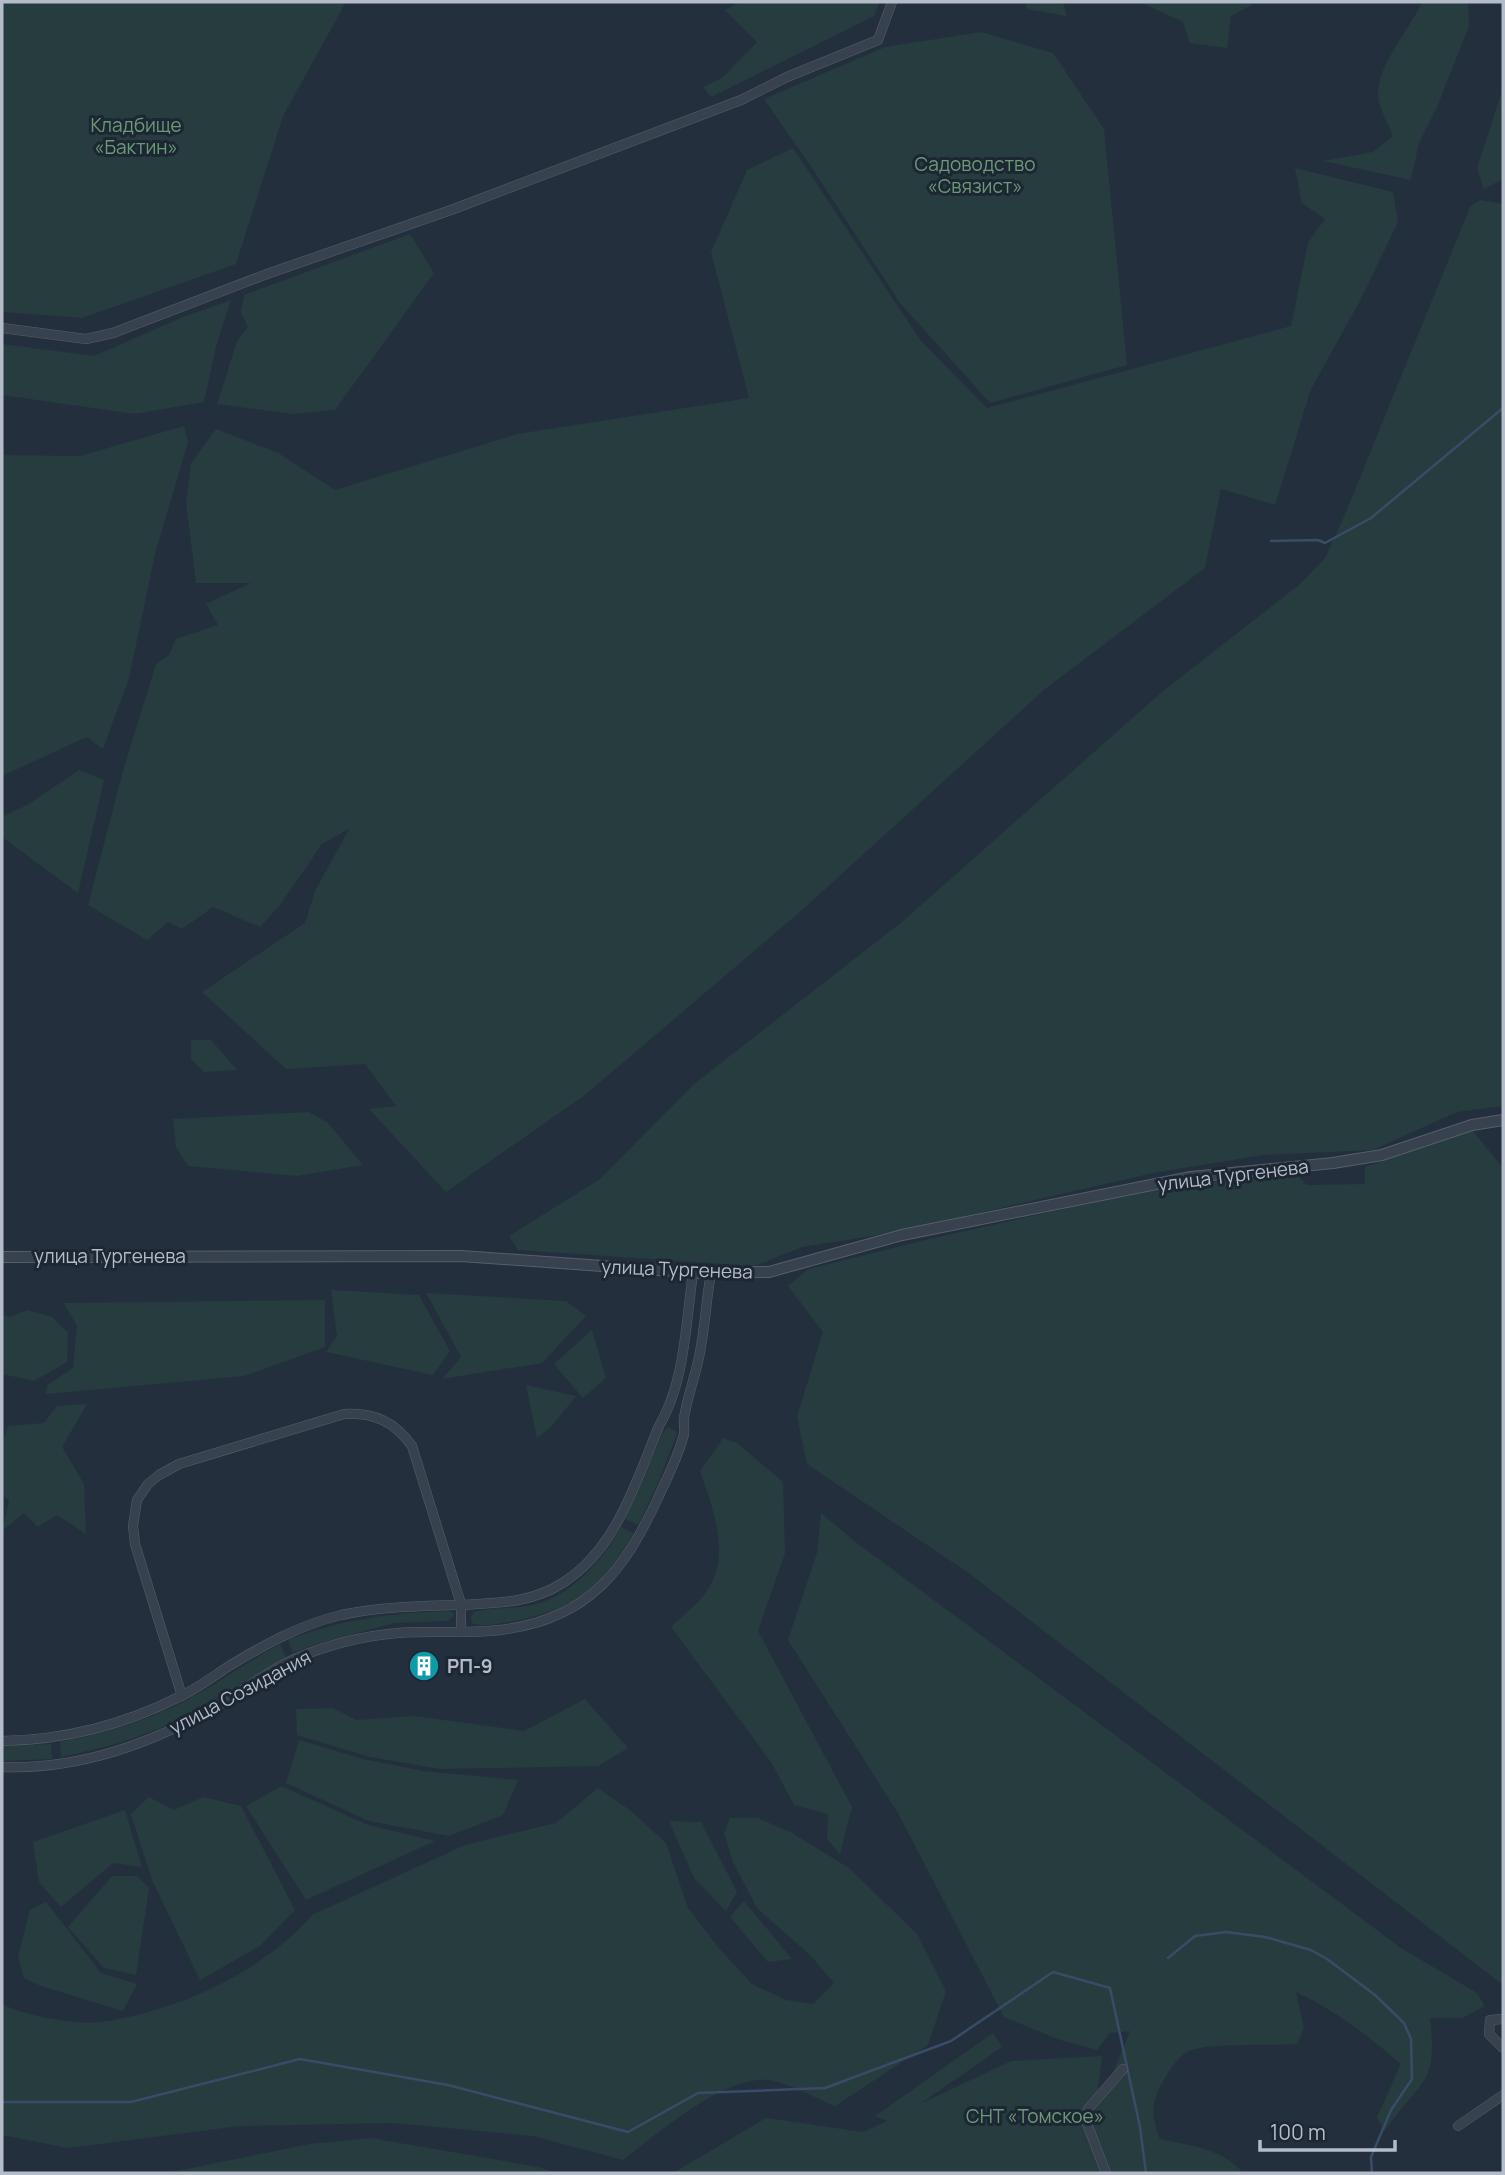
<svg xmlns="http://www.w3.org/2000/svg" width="1505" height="2175" viewBox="0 0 1505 2175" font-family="Manrope,sans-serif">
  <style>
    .green { fill: #263c3f }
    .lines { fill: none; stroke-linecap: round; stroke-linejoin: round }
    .stream { stroke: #394c67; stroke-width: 2.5 }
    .minor-casing { stroke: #565f6c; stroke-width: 10 }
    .tertiary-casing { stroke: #565f6c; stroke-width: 12 }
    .minor { stroke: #38414e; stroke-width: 9 }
    .tertiary { stroke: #38414e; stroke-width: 10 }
    .labels { text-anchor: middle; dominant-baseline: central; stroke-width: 6; stroke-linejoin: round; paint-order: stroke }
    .park-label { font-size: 19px; fill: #6b9a76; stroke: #1d2633 }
    .street-label { font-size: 19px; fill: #b4bcc9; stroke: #1d2633 }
    .poi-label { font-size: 19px; font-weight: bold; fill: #b4bcc9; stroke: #1d2633; text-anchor: start }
  </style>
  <rect width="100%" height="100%" fill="#242f3e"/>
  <g class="green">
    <polygon points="2,2 346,2 283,116 236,264 82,318 2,312"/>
    <polygon points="740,2 880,2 874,16 711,97 703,87 722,78 757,42 725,10"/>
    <polygon points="1027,2 1063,2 1067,16 1026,9"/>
    <polygon points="1140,2 1251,2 1252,5 1231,16 1227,48 1190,43 1183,22"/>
    <path d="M1422 2H1468L1469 26 1437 107 1419 143 1411 180 1323 161 1373 152 1393 136C1389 125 1381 113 1379 101 1372 70 1410 30 1422 2Z"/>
    <polygon points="981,32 1053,53 1104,129 1127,365 990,403 900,303 814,171 764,99 885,47"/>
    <polygon points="1503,88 1503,179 1484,189 1477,168"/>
    <polygon points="793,148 921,341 987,408 1291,326 1308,243 1325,219 1302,203 1295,168 1393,192 1398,222 1360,301 1311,389 1275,505 1221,489 1205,568 1045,689 801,911 585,1095 446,1192 369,1109 396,1106 365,1064 286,1069 202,992 305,923 315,891 349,829 322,844 280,905 260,927 213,907 182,929 168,922 147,940 88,905 124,767 156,664 169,655 176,639 218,625 206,604 251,583 196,583 186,503 191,463 216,429 278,453 335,490 517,434 749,398 711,252 747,170"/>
    <polygon points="1480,200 1503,204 1503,1106 1457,1112 1373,1150 1264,1155 1153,1173 892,1233 802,1247 755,1266 518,1250 509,1236 600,1179 694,1084 903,921 1163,691 1299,585 1325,558 1346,512 1470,207"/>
    <polygon points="410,234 434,273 335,410 293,414 217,404 237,341 248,327 241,312 244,295"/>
    <polygon points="231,300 216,347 204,402 135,414 2,395 2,344 94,356 183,317"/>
    <polygon points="184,426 188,442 155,554 129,678 103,749 87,737 2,776 2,455 80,456"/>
    <polygon points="79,770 104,780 78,893 2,837 2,817 29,804"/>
    <polygon points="191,1040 211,1040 237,1070 204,1072 191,1059"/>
    <polygon points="309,1112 328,1123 363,1165 297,1176 188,1166 176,1147 173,1119"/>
    <polygon points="1473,1131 1503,1168 1503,1985 970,1574 807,1464 797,1416 823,1332 788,1286 808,1269 929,1239 1140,1192 1292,1171 1307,1185 1365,1184 1365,1167"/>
    <polygon points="331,1290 419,1295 450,1351 433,1375 326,1352 337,1336"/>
    <polygon points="426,1293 566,1301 586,1316 542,1363 442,1379 461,1357"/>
    <polygon points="325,1300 325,1347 244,1376 46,1394 47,1385 73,1368 77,1326 64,1303"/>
    <polygon points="28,1310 52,1317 68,1333 67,1362 34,1381 2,1374 2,1314 10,1317"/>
    <polygon points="592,1330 606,1378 583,1398 554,1364"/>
    <polygon points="526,1385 576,1396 551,1427 537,1438"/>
    <polygon points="87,1404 62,1447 84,1484 86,1534 57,1515 38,1527 24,1513 2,1531 9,1500 2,1495 2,1445 8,1426 44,1423 57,1406"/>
    <polygon points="668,1427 677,1432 676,1436 659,1481 638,1525 625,1519 663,1432"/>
    <path d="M723 1438 737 1443 783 1482 785 1553 758 1631 852 1807 840 1854 827 1839 828 1814 794 1805 771 1762 671 1627C682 1616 697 1605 706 1592 732 1556 713 1509 700 1471Z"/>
    <path d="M821 1513 853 1540 1401 1948 1477 1993 1485 2006 1462 2018H1430C1432 2037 1435 2062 1425 2079 1413 2097 1396 2113 1384 2132L1377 2117 1401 2064C1368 2036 1335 2010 1296 1992L1304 2028 1297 2044C1274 2046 1203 2042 1187 2052 1177 2058 1169 2071 1163 2081 1151 2104 1151 2115 1160 2139 1189 2145 1224 2149 1243 2173H673L766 2118 863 2132 887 2121 875 2116 993 2033 1002 2047 920 2104 1011 2061 1102 2056 1096 2103 1106 2089 1130 2031 1110 2033 1097 2050 1060 2040 1004 2017 898 1813 788 1640 817 1553Z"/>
    <path d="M621 1527 634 1533C602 1586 576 1609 515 1621 502 1623 484 1628 472 1623L471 1617 474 1612C491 1607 510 1609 528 1606 569 1599 602 1561 621 1527Z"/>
    <path d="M449 1611 455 1614 448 1621 394 1623 314 1645 293 1653 288 1640C341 1619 392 1613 449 1611Z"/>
    <path d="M280 1644 286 1657C253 1676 222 1697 189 1714 149 1736 105 1748 61 1757L60 1742C102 1734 144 1722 183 1702 216 1685 247 1662 280 1644Z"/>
    <polygon points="585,1699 628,1748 598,1766 440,1769 370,1757 297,1735 296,1709 333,1708 356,1720 414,1716 524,1731"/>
    <polygon points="299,1740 363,1759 423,1771 518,1780 503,1815 449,1836 369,1821 286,1783"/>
    <polygon points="51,1744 52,1759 2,1761 2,1746"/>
    <polygon points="281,1786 368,1825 435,1841 306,1900 246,1806"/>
    <path d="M598 1788 631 1811 666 1843 688 1908 718 1947 752 1984 786 2000 813 2004 834 1983 811 1956 757 1908 733 1862 724 1833 730 1818H758L792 1833 849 1868 917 1934 946 1991 928 2045 835 2106C815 2098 795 2086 774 2081 729 2070 658 2134 623 2160L533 2136 394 2123 240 2126 68 2148 2 2135V2004C25 2016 76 2025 101 2022 177 2011 262 1973 312 1915L465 1845 556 1823Z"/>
    <polygon points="149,1797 174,1810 203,1797 241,1806 295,1910 260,1946 200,1980 152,1880 131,1814"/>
    <polygon points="125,1810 142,1867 113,1863 61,1907 39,1882 33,1842"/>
    <polygon points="669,1821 701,1822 737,1892 726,1911 694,1878"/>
    <polygon points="112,1876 137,1876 149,1888 136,1975 104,1968 68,1927"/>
    <polygon points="744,1901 792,1959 768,1962 730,1917"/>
    <polygon points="46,1902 101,1973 137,1984 123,2011 41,1986 24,1978 18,1957 30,1910"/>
    <polygon points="371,2138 539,2167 556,2173 166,2173 310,2144"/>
  </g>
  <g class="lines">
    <g class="stream">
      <polyline points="1271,541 1318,540 1325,543 1371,518 1503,408"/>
      <polyline points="1168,1958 1195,1936 1226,1932 1265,1937 1311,1950 1327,1959 1375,1995 1404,2023 1411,2039 1412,2079 1391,2110 1371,2157 1372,2173"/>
      <polyline points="2,2102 131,2102 300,2059 448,2085 628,2132 698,2093 825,2088 951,2041 1053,1972 1110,1988 1140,2127 1146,2173"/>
    </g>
    <g class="minor-casing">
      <g id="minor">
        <polyline points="2,328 86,339 113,333 267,274 451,210 741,100 787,77 878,40 892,2"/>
        <path d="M182 1696 135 1544 133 1526 137 1500 148 1484 159 1475 179 1464 344 1414C374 1412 395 1422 412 1446L461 1604V1632"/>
        <path d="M2 1741C65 1740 124 1725 181 1696 196 1689 211 1678 226 1668 262 1646 299 1625 341 1615 379 1607 418 1606 457 1605 495 1603 531 1604 564 1582 617 1548 636 1481 659 1426 685 1383 686 1321 693 1273"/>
        <path d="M2 1767C80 1770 156 1742 222 1703 246 1689 269 1670 294 1659 325 1646 363 1636 397 1633 433 1630 471 1635 507 1629 590 1617 625 1569 658 1498 667 1478 679 1455 684 1434 685 1429 683 1423 684 1418 687 1398 695 1377 699 1357 705 1329 706 1300 711 1273"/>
        <polyline points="1503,2019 1490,2020 1489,2034 1503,2048"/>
        <polyline points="1458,2126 1503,2095"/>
        <polyline points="1106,2173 1086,2121 1088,2109 1123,2069"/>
      </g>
    </g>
    <g class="tertiary-casing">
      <polyline id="tertiary" points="2,1257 461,1256 701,1273 769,1272 902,1235 1191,1177 1333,1163 1382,1155 1472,1125 1503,1120"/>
    </g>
    <use href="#minor" class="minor"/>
    <use href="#tertiary" class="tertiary"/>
  </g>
  <defs>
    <g id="building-disc" transform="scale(1.575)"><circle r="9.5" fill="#0f9aa8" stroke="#1d2633"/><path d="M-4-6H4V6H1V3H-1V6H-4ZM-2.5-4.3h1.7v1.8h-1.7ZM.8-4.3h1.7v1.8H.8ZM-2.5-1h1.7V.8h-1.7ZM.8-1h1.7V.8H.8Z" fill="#fff"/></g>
  </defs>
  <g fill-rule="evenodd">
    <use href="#building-disc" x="424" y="1666"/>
  </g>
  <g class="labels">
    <g class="park-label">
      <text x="136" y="125">Кладбище<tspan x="136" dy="22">«Бактин»</tspan></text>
      <text x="975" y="164">Садоводство<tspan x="975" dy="22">«Связист»</tspan></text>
      <text x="1035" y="2116">СНТ «Томское»</text>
    </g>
    <g class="street-label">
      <text transform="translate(1233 1175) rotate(-7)">улица Тургенева</text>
      <text x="110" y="1256">улица Тургенева</text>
      <text transform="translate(677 1269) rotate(2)">улица Тургенева</text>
      <text transform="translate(240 1692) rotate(-28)">улица Созидания</text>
    </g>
    <g class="poi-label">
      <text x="447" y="1666">РП-9</text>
    </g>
  </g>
  <rect width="1505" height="2175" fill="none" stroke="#b4bcc9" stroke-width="7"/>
  <path d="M1260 2140v10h135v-10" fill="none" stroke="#b4bcc9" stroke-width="3.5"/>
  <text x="1270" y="2140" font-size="21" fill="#b4bcc9" stroke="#1d2633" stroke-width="5" paint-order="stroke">100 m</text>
</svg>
